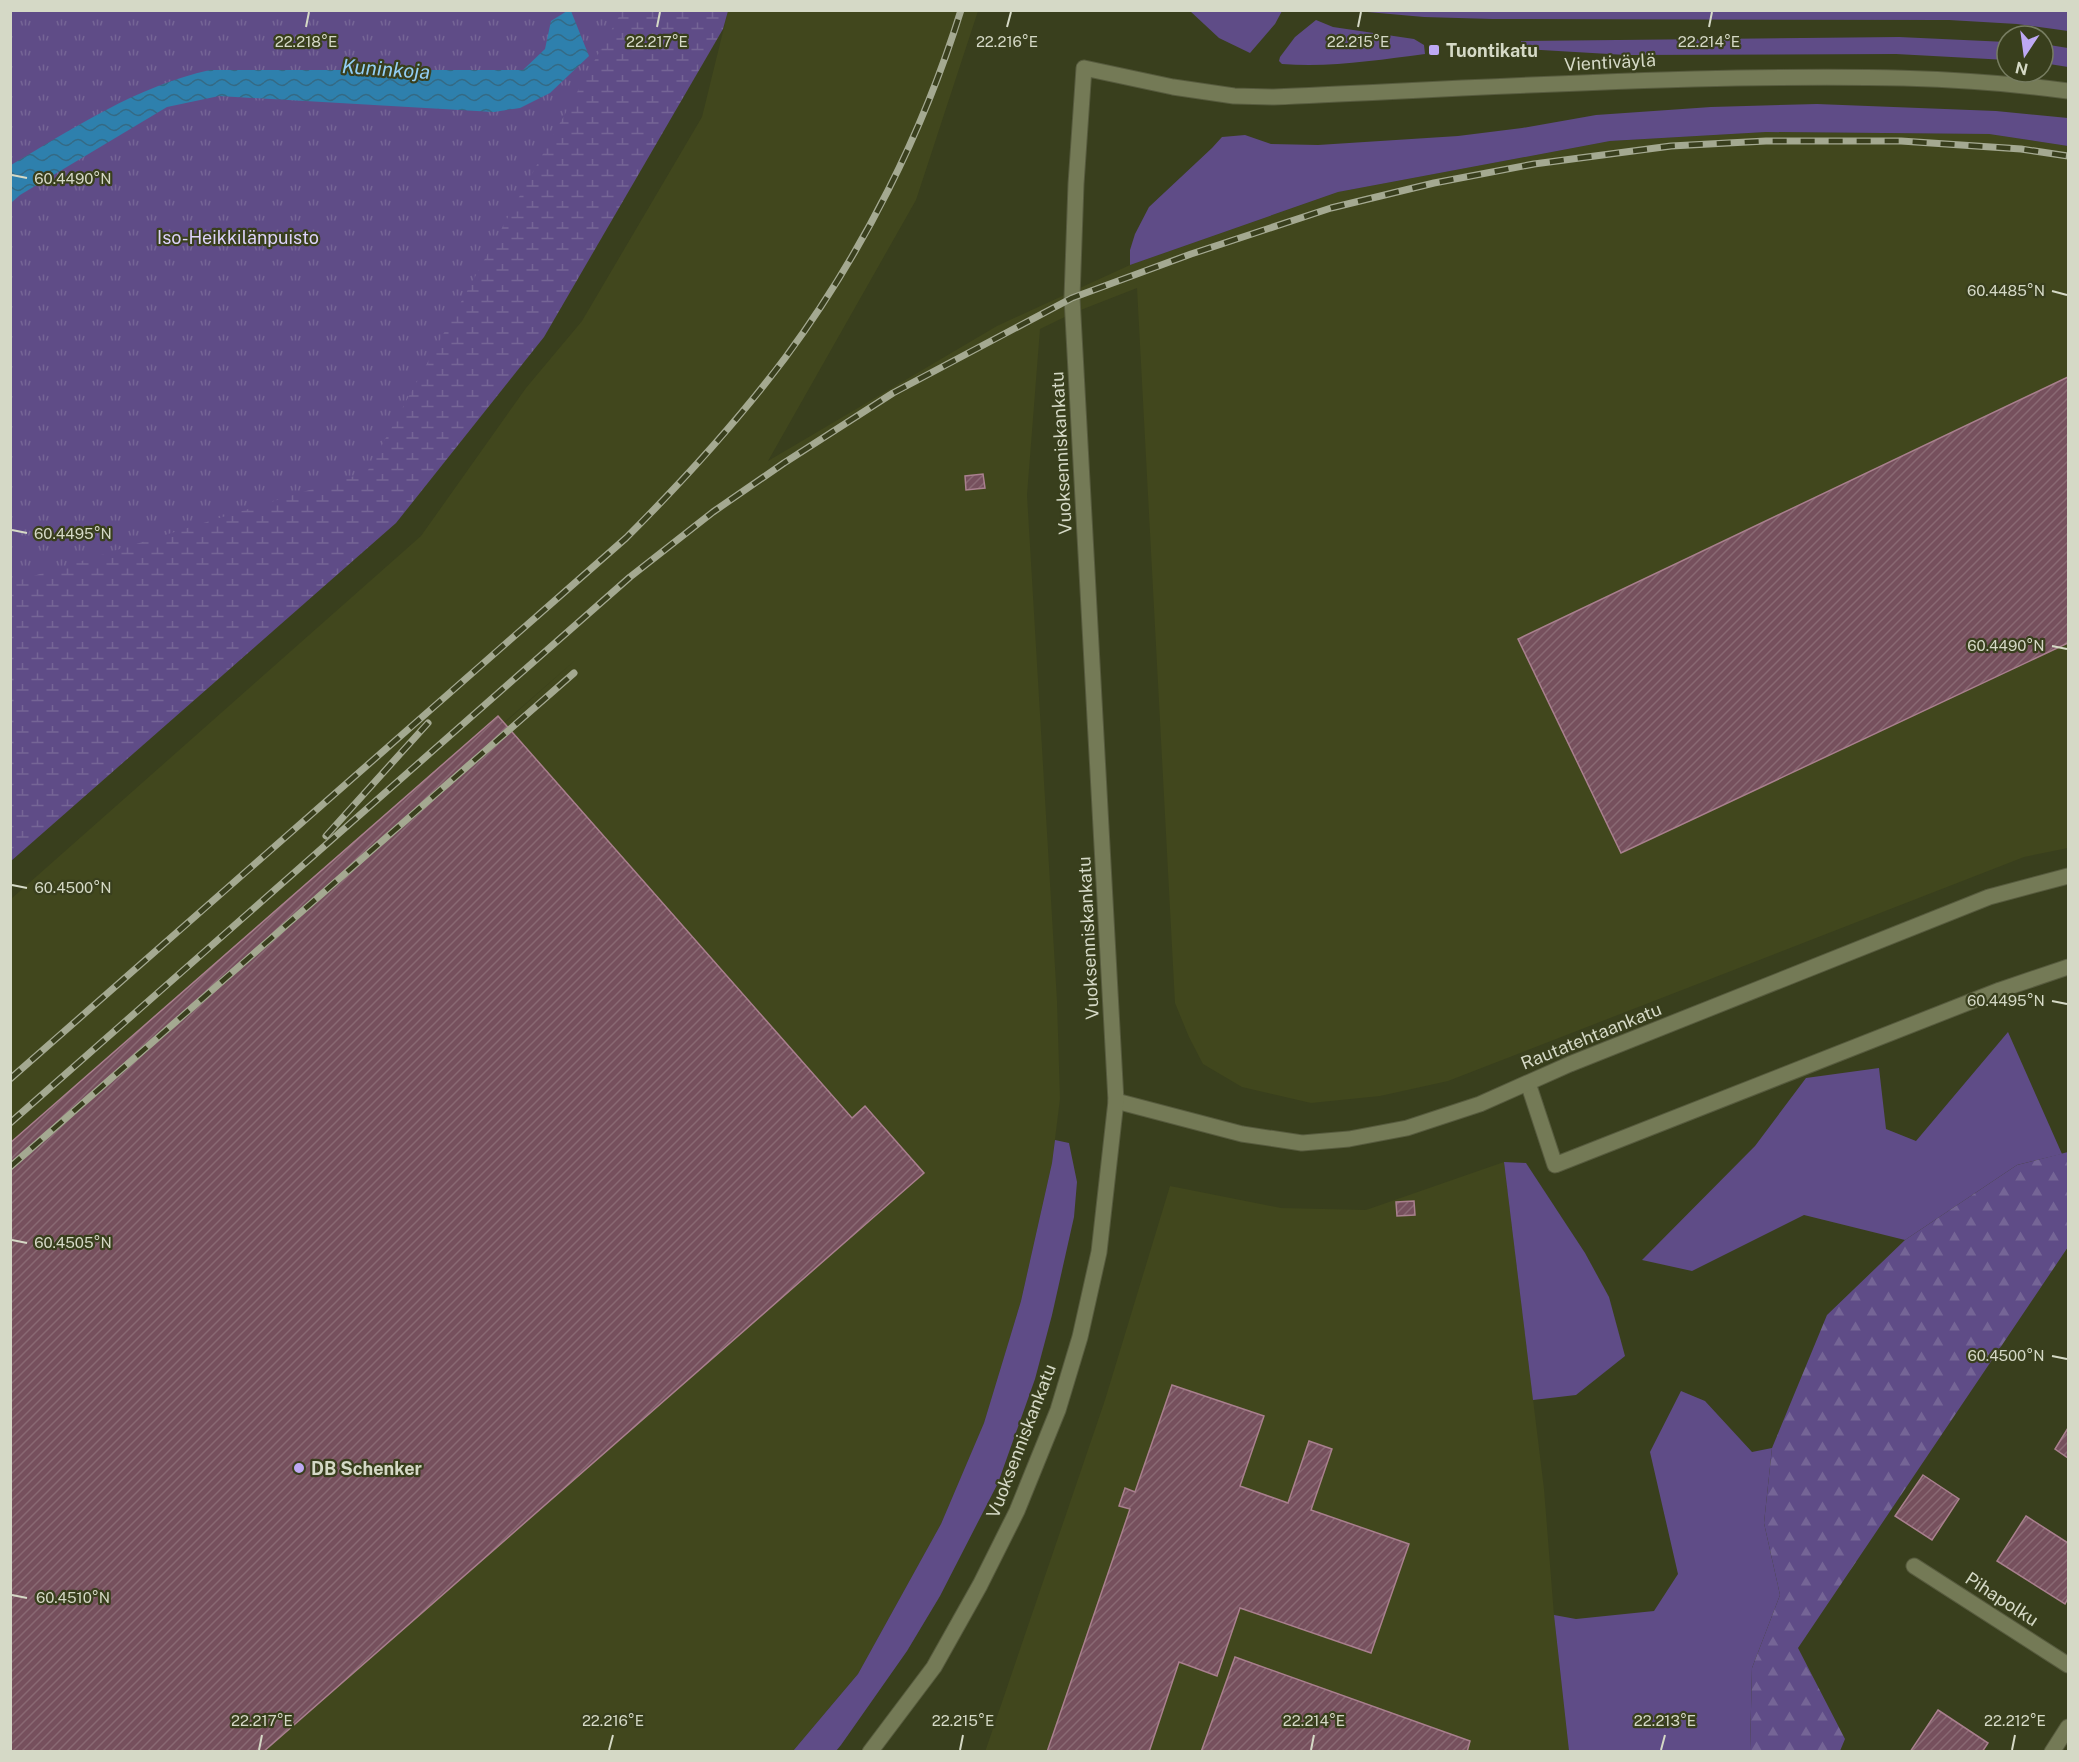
<svg xmlns="http://www.w3.org/2000/svg" width="2079" height="1762" viewBox="0 0 2079 1762" font-family="'Public Sans',sans-serif">
  <style>
    .built { fill: #41471d }
    .grass { fill: #5f4c87 }
    .forest { fill: url(#forest-firs) }
    .wetland { fill: url(#wetland-marsh) }
    .park { fill: url(#park-tufts) }
    .water { fill: url(#water-waves) }
    .building { fill: url(#building-hatch); stroke: #a9808e; stroke-width: 1.5 }
    .lines { fill: none; stroke-linecap: round; stroke-linejoin: round }
    .minor-casing { stroke: #575b3e; stroke-width: 17 }
    .minor { stroke: #747a56; stroke-width: 15 }
    .rail-casing { stroke: #a4a991; stroke-width: 7 }
    .rail { stroke: #393f1d; stroke-width: 4.5; stroke-dasharray: 14; stroke-linecap: butt }
    .ticks { fill: none; stroke: #d5d9c6; stroke-width: 2 }
    .poi-dot { fill: #bea9f4; stroke: #393f1d; stroke-width: 2 }
    .labels { text-anchor: middle; dominant-baseline: central; stroke-width: 4.5; stroke-linejoin: round; paint-order: stroke }
    .poi-label { font-size: 18px; font-weight: bold; fill: #d5d9c6; stroke: #393f1d; text-anchor: start }
    .street-label { font-size: 18px; fill: #d5d9c6; stroke: #393f1d }
    .park-label { font-size: 18px; fill: #dcd2f9; stroke: #393f1d }
    .water-label { font-size: 20px; font-style: italic; fill: #93cef4; stroke: #393f1d }
    .ticks-label { font-size: 15px; text-anchor: middle; fill: #d5d9c6; stroke: #393f1d; stroke-width: 4.5; stroke-linejoin: round; paint-order: stroke }
  </style>
  <defs>
    <pattern id="forest-firs" width="22" height="20" patternUnits="userSpaceOnUse" patternTransform="scale(1.5)"><rect width="22" height="20" fill="#5f4c87"/><path d="M5 1l3.5 6h-7zM16 11l3.5 6h-7z" fill="#756596"/></pattern>
    <pattern id="wetland-marsh" width="20" height="14" patternUnits="userSpaceOnUse" patternTransform="scale(1.5)"><rect width="20" height="14" fill="#5f4c87"/><path d="M1 5h8M5 5V1M11 12h8M15 12V8" fill="none" stroke="#756596"/></pattern>
    <pattern id="park-tufts" width="24" height="20" patternUnits="userSpaceOnUse" patternTransform="scale(1.5)"><rect width="24" height="20" fill="#5f4c87"/><path d="M3 7l-1-3M5 7V3M7 7l1-3M15 17l-1-3M17 17v-4M19 17l1-3" fill="none" stroke="#756596"/></pattern>
    <pattern id="water-waves" width="16" height="10" patternUnits="userSpaceOnUse" patternTransform="scale(1.5)"><rect width="16" height="10" fill="#2e80ad"/><path d="M0 5q4-4 8 0t8 0" fill="none" stroke="#346a85"/></pattern>
    <pattern id="building-hatch" width="6" height="6" patternUnits="userSpaceOnUse" patternTransform="scale(1.5)"><rect width="6" height="6" fill="#76505d"/><path d="M-1 1l2-2M0 6l6-6M5 7l2-2" fill="none" stroke="#896973"/></pattern>
  </defs>
  <rect width="100%" height="100%" fill="#393f1d"/>
  <g class="built">
    <polygon points="728,11 978,11 916,200 768,461 997,326 1130,265 1338,192 1610,141 1766,132 1989,134 2068,146 2068,848 2024,857 1448,1081 1380,1096 1311,1103 1242,1087 1203,1064 1189,1037 1175,1003 1137,288 1073,313 1040,329 1027,495 1057,1001 1060,1099 1052,1163 1021,1301 984,1423 941,1524 858,1674 793,1751 11,1751 10,1160 580,656 11,1154 11,899 421,536 526,388 582,321 702,117"/>
    <polygon points="1504,1162 1544,1489 1554,1615 1569,1751 985,1752 1105,1400 1170,1186 1281,1208 1366,1210"/>
  </g>
  <g class="grass">
    <polygon points="2068,10 2068,31 2017,24 1949,20 1492,19 1424,17 1356,11"/>
    <polygon points="1190,11 1282,11 1275,24 1250,53 1219,38"/>
    <path d="M1316 20 1333 27 1414 39 1424 45 1425 54C1377 60 1330 68 1282 64L1279 61 1280 57 1295 37Z"/>
    <polygon points="1899,37 2007,42 2007,60 1896,54 1626,55 1522,49 1521,41"/>
    <polygon points="2043,44 2068,48 2068,67 2043,63"/>
    <polygon points="1817,104 1996,111 2068,118 2068,146 1989,134 1766,132 1610,141 1338,192 1130,265 1130,250 1135,234 1149,207 1212,148 1222,137 1245,135 1271,144 1318,145 1458,136 1522,128 1596,115 1711,107"/>
    <polygon points="2008,1032 2062,1154 2017,1165 1905,1240 1804,1215 1692,1271 1642,1260 1755,1146 1806,1078 1879,1068 1886,1129 1916,1141"/>
    <polygon points="1055,1140 1069,1143 1077,1182 1074,1217 1052,1315 1035,1379 998,1483 940,1596 907,1651 841,1745 836,1751 793,1751 858,1674 941,1524 984,1423 1021,1301 1052,1163"/>
    <polygon points="1504,1162 1526,1163 1585,1253 1609,1297 1625,1356 1576,1395 1533,1400"/>
    <polygon points="1681,1391 1705,1401 1752,1452 1772,1448 1764,1523 1780,1595 1752,1668 1750,1751 1569,1751 1554,1615 1576,1619 1654,1611 1678,1574 1650,1452"/>
  </g>
  <polygon class="forest" points="2068,1152 2068,1247 1798,1648 1845,1739 1840,1751 1750,1751 1752,1668 1780,1595 1764,1523 1772,1448 1827,1315 1905,1240 2017,1165"/>
  <polygon class="wetland" points="170,11 728,11 723,29 544,337 396,523 11,861 10,154"/>
  <polygon class="park" points="11,11 622,11 367,472 11,583"/>
  <path class="water" d="M567 11H571L589 56 550 93 520 108 494 112 219 96 167 107 20 195 11 203V165C74 128 137 86 210 70H523L545 49 551 21Z"/>
  <g class="building">
    <polygon points="2068,377 2068,643 1621,853 1518,639"/>
    <polygon points="983,474 985,488 966,490 965,476"/>
    <polygon points="498,716 852,1118 865,1106 924,1173 263,1752 10,1752 10,1143"/>
    <polygon points="1414,1201 1415,1215 1397,1216 1396,1202"/>
    <polygon points="1172,1385 1264,1416 1240,1486 1288,1503 1309,1441 1332,1449 1311,1510 1409,1544 1371,1653 1240,1608 1217,1676 1179,1662 1149,1752 1047,1752 1130,1509 1119,1506 1125,1488 1135,1492"/>
    <polygon points="2068,1428 2068,1458 2055,1449"/>
    <polygon points="1923,1475 1959,1499 1932,1540 1895,1516"/>
    <polygon points="2026,1516 2068,1543 2068,1598 2065,1604 1997,1561"/>
    <polygon points="1235,1657 1470,1741 1467,1752 1201,1752"/>
    <polygon points="1938,1710 1988,1743 1982,1752 1910,1752"/>
  </g>
  <g class="lines">
    <g class="minor-casing">
      <g id="minor">
        <polyline points="1528,1083 1555,1165 2000,990 2068,967"/>
        <polyline points="1116,1101 1242,1134 1302,1143 1349,1139 1407,1128 1480,1104 1570,1064 1989,897 2068,876"/>
        <polyline points="1914,1566 2068,1665"/>
        <path d="M870 1752 934 1667 980 1585 1017 1511 1058 1410 1080 1337 1099 1252 1116 1101 1072 298 1076 184 1084 68 1173 87 1234 96 1274 97C1429 90 1583 81 1737 78 1849 76 1958 76 2068 91"/>
        <polyline points="2052,1752 2068,1727"/>
      </g>
    </g>
    <use href="#minor" class="minor"/>
    <g class="rail-casing">
      <g id="rail">
        <polyline points="326,836 428,723"/>
        <path d="M10 1079 626 538C683 481 737 422 785 358 862 254 923 133 961 10"/>
        <polyline points="10,1123 630,577 713,512 784,463 893,393 1072,298 1191,254 1331,208 1434,183 1534,164 1671,146 1766,141 1901,141 2021,149 2068,156"/>
        <polyline points="10,1167 574,673"/>
      </g>
    </g>
    <use href="#rail" class="rail"/>
  </g>
  <path class="ticks" d="M306 27 309 12M657 27 660 12M1007 27 1011 12M1358 27 1361 12M1709 27 1712 12M12 175 27 178M2052 291 2067 295M12 530 27 533M2052 646 2067 649M12 885 27 888M2052 1001 2067 1004M12 1240 27 1243M2052 1356 2067 1359M12 1595 27 1598M259 1750 262 1735M609 1750 613 1735M960 1750 963 1735M1311 1750 1314 1735M1661 1750 1665 1735M2012 1750 2015 1735"/>
  <g class="poi-dot">
    <rect x="1428" y="44" width="12" height="12" rx="3"/>
    <circle cx="299" cy="1468" r="6"/>
  </g>
  <g class="labels">
    <g class="poi-label">
      <text x="1446" y="50">Tuontikatu</text>
      <text x="311" y="1468">DB Schenker</text>
    </g>
    <g class="street-label">
      <text transform="translate(1610 62) rotate(-3)">Vientiväylä</text>
      <text transform="translate(1061 453) rotate(-93)">Vuoksenniskankatu</text>
      <text transform="translate(1088 938) rotate(-93)">Vuoksenniskankatu</text>
      <text transform="translate(1591 1036) rotate(-22)">Rautatehtaankatu</text>
      <text transform="translate(1021 1441) rotate(-69)">Vuoksenniskankatu</text>
      <text transform="translate(2002 1599) rotate(33)">Pihapolku</text>
    </g>
    <g class="park-label">
      <text x="238" y="237">Iso-Heikkilänpuisto</text>
    </g>
    <g class="water-label">
      <text transform="translate(386 69) rotate(4)">Kuninkoja</text>
    </g>
  </g>
  <g class="ticks-label">
    <text x="306" y="47">22.218°E</text>
    <text x="657" y="47">22.217°E</text>
    <text x="1007" y="47">22.216°E</text>
    <text x="1358" y="47">22.215°E</text>
    <text x="1709" y="47">22.214°E</text>
    <text x="73" y="184">60.4490°N</text>
    <text x="2006" y="296">60.4485°N</text>
    <text x="73" y="539">60.4495°N</text>
    <text x="2006" y="651">60.4490°N</text>
    <text x="73" y="893">60.4500°N</text>
    <text x="2006" y="1006">60.4495°N</text>
    <text x="73" y="1248">60.4505°N</text>
    <text x="2006" y="1361">60.4500°N</text>
    <text x="73" y="1603">60.4510°N</text>
    <text x="262" y="1726">22.217°E</text>
    <text x="613" y="1726">22.216°E</text>
    <text x="963" y="1726">22.215°E</text>
    <text x="1314" y="1726">22.214°E</text>
    <text x="1665" y="1726">22.213°E</text>
    <text x="2015" y="1726">22.212°E</text>
  </g>
  <rect width="2079" height="1762" fill="none" stroke="#d5d9c6" stroke-width="24"/>
  <g transform="translate(2025 54) rotate(193)"><circle r="28" fill="#393f1d" stroke="#777d61" stroke-width="1.5"/>
  <path d="M0-4.5L10 22L0 15L-10 22Z" fill="#bea9f4"/>
  <text y="-9" font-size="16" font-weight="bold" text-anchor="middle" fill="#d5d9c6">N</text>
  </g>
</svg>
